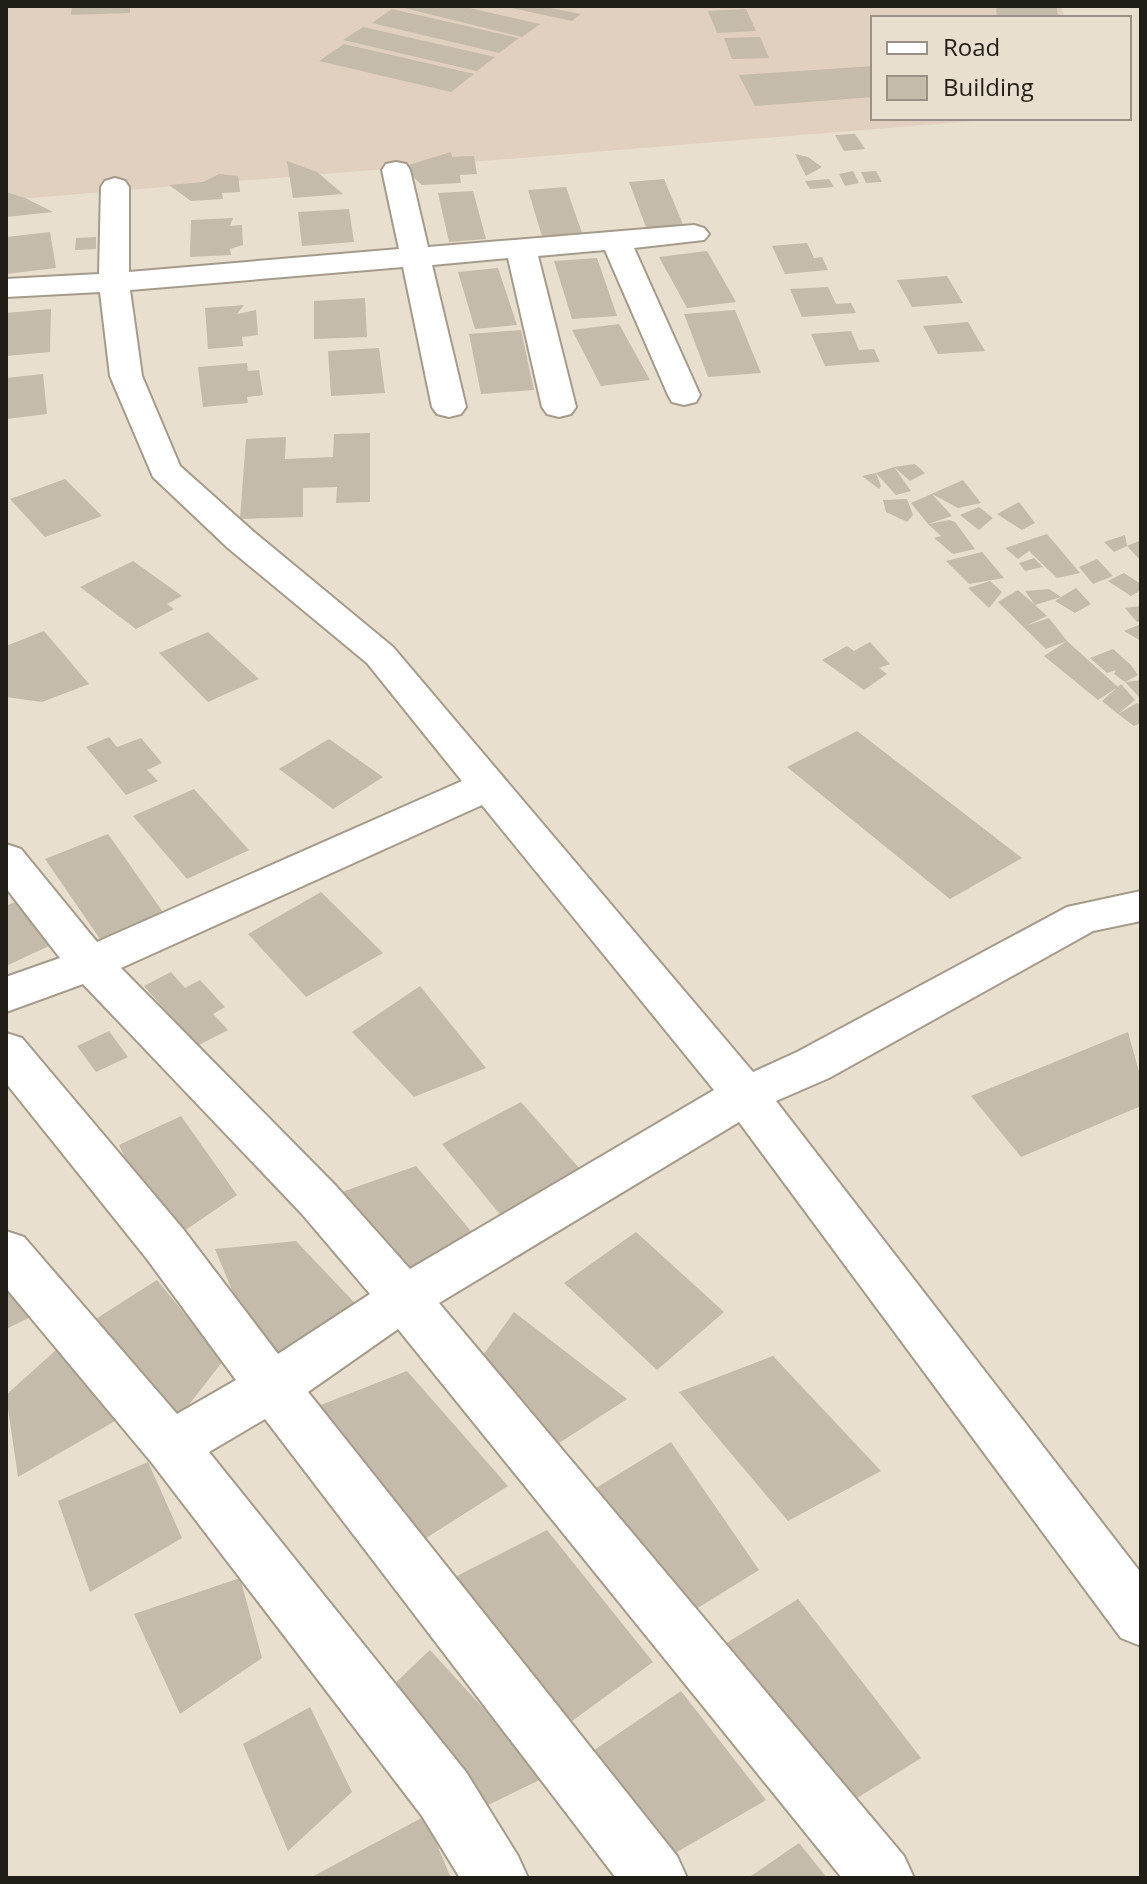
<svg xmlns="http://www.w3.org/2000/svg" width="1147" height="1884" viewBox="0 0 1147 1884" font-family="'Open Sans',sans-serif">
  <style>
    .industrial { fill: #e1cfc0 }
    .building { fill: #c5bbaa }
    .lines { fill: none; stroke-linecap: round; stroke-linejoin: round }
    .minor-casing { stroke: #a59b8b; stroke-width: 4 }
    .minor { fill: #fff; fill-rule: evenodd }
  </style>
  <rect width="100%" height="100%" fill="#e9dfce"/>
  <polygon class="industrial" points="6,6 1061,6 1065,18 873,18 873,118 1009,118 6,200"/>
  <g class="building">
    <polygon points="72,6 130,6 130,13 71,15"/>
    <polygon points="396,6 461,6 540,24 522,37"/>
    <polygon points="502,6 540,6 581,14 572,21"/>
    <polygon points="996,6 1057,7 1058,18 997,18"/>
    <polygon points="392,9 519,38 499,53 372,23"/>
    <polygon points="746,9 756,31 717,33 708,11"/>
    <polygon points="363,27 495,57 477,71 343,40"/>
    <polygon points="760,37 769,58 732,59 724,38"/>
    <polygon points="344,44 474,74 451,92 319,61"/>
    <polygon points="873,66 873,97 755,106 739,75"/>
    <polygon points="855,134 865,149 844,151 835,135"/>
    <polygon points="451,152 452,157 474,156 477,174 460,175 461,183 422,185 402,167"/>
    <polygon points="795,154 808,157 822,167 806,176"/>
    <polygon points="287,161 317,172 343,194 293,198"/>
    <polygon points="853,171 859,183 845,186 839,174"/>
    <polygon points="876,171 882,182 866,183 861,172"/>
    <polygon points="219,174 238,176 240,192 222,193 223,199 191,201 169,185 203,182"/>
    <polygon points="664,179 684,227 647,230 629,182"/>
    <polygon points="829,179 834,187 810,189 805,181"/>
    <polygon points="566,187 582,233 542,236 528,190"/>
    <polygon points="473,191 486,239 449,242 438,193"/>
    <polygon points="6,192 25,198 53,212 6,217"/>
    <polygon points="349,209 354,242 302,246 298,212"/>
    <polygon points="233,218 230,226 242,225 243,245 230,249 231,255 190,257 191,220"/>
    <polygon points="50,232 56,268 6,274 6,237"/>
    <polygon points="96,237 96,249 75,250 76,238"/>
    <polygon points="807,243 814,258 822,257 828,270 785,274 772,246"/>
    <polygon points="707,251 736,302 687,308 659,257"/>
    <polygon points="597,258 617,316 572,319 554,261"/>
    <polygon points="498,268 517,325 475,329 458,272"/>
    <polygon points="947,276 963,303 912,307 897,280"/>
    <polygon points="828,287 836,304 851,303 856,313 802,317 790,289"/>
    <polygon points="365,298 367,337 314,339 314,301"/>
    <polygon points="244,305 237,314 256,310 258,335 242,337 243,346 208,349 205,308"/>
    <polygon points="51,309 50,352 6,356 6,313"/>
    <polygon points="735,310 761,373 708,377 684,314"/>
    <polygon points="968,322 985,351 938,354 923,326"/>
    <polygon points="619,324 650,380 601,386 572,330"/>
    <polygon points="521,330 534,390 481,394 469,334"/>
    <polygon points="851,331 859,350 874,349 880,362 825,366 811,334"/>
    <polygon points="379,348 385,393 331,396 328,351"/>
    <polygon points="247,363 248,371 259,370 263,395 247,397 248,403 203,407 198,367"/>
    <polygon points="43,374 47,414 6,419 6,378"/>
    <polygon points="370,433 370,502 336,503 337,487 303,488 303,517 240,519 246,439 286,437 285,459 333,457 334,434"/>
    <polygon points="915,464 925,473 910,481 894,467"/>
    <polygon points="894,467 911,491 896,495 876,473"/>
    <polygon points="876,473 881,486 879,489 862,476"/>
    <polygon points="65,479 102,516 45,537 10,499"/>
    <polygon points="963,480 981,503 958,508 932,494 952,516 928,524 949,520 955,522 975,549 953,554 934,538 941,536 928,524 911,503"/>
    <polygon points="907,499 913,515 907,522 886,512 883,500"/>
    <polygon points="1019,502 1035,523 1022,530 997,514"/>
    <polygon points="979,507 993,518 979,530 960,515"/>
    <polygon points="1047,534 1080,573 1057,578 1029,551 1018,559 1005,548"/>
    <polygon points="1125,535 1127,546 1114,552 1104,542"/>
    <polygon points="1141,540 1141,561 1127,546"/>
    <polygon points="982,552 1004,578 969,584 946,561"/>
    <polygon points="1034,558 1043,567 1025,571 1019,563"/>
    <polygon points="1097,559 1113,576 1093,584 1079,567"/>
    <polygon points="133,561 182,596 167,604 174,609 136,629 80,587"/>
    <polygon points="1124,573 1141,584 1141,590 1131,596 1108,581"/>
    <polygon points="990,581 1002,592 989,608 968,588"/>
    <polygon points="1076,588 1091,604 1075,613 1055,601 1061,597 1035,605 1047,616 1025,626 1049,618 1067,641 1118,687 1098,700 1044,656 1067,641 1046,649 998,602 1018,590 1035,605 1025,591 1049,589 1061,597"/>
    <polygon points="1141,606 1141,621 1137,622 1125,608"/>
    <polygon points="1141,624 1141,641 1124,631"/>
    <polygon points="44,631 89,684 42,702 6,697 6,646"/>
    <polygon points="208,632 259,679 208,702 159,653"/>
    <polygon points="870,642 890,664 879,668 887,674 864,690 822,660 847,646 854,651"/>
    <polygon points="1113,649 1131,665 1138,675 1125,682 1114,674 1116,670 1107,673 1090,658"/>
    <polygon points="1141,680 1141,699 1125,682"/>
    <polygon points="1121,684 1135,700 1118,714 1137,703 1141,705 1141,723 1134,726 1118,714 1102,701"/>
    <polygon points="857,731 1022,858 950,899 787,767"/>
    <polygon points="109,737 117,747 141,738 162,763 147,770 158,781 126,795 86,747"/>
    <polygon points="329,739 383,777 333,809 279,769"/>
    <polygon points="194,789 249,850 187,879 133,816"/>
    <polygon points="108,834 163,912 100,939 45,859"/>
    <polygon points="321,892 383,953 306,997 248,934"/>
    <polygon points="31,895 66,938 6,966 6,906"/>
    <polygon points="171,972 185,988 200,980 225,1007 213,1014 228,1030 197,1046 144,986"/>
    <polygon points="420,986 486,1068 414,1097 352,1032"/>
    <polygon points="109,1031 128,1057 96,1072 77,1046"/>
    <polygon points="1128,1032 1141,1079 1141,1106 1021,1157 971,1096"/>
    <polygon points="521,1102 594,1185 503,1218 442,1144"/>
    <polygon points="181,1116 237,1195 165,1244 119,1145"/>
    <polygon points="416,1166 486,1249 387,1278 319,1200"/>
    <polygon points="636,1232 724,1312 657,1370 564,1283"/>
    <polygon points="296,1241 371,1320 272,1387 215,1249"/>
    <polygon points="6,1277 31,1317 6,1329"/>
    <polygon points="157,1280 223,1361 177,1420 91,1322"/>
    <polygon points="514,1312 627,1399 536,1458 469,1375"/>
    <polygon points="56,1350 122,1417 18,1477 6,1395"/>
    <polygon points="773,1356 881,1471 788,1521 679,1392"/>
    <polygon points="407,1371 508,1486 401,1554 313,1408"/>
    <polygon points="671,1442 759,1570 672,1624 573,1502"/>
    <polygon points="148,1462 182,1538 90,1592 58,1501"/>
    <polygon points="547,1530 653,1662 546,1740 449,1580"/>
    <polygon points="240,1578 262,1658 180,1714 134,1614"/>
    <polygon points="798,1599 921,1758 830,1815 720,1647"/>
    <polygon points="430,1650 546,1777 459,1819 391,1687"/>
    <polygon points="681,1691 766,1800 648,1869 590,1753"/>
    <polygon points="310,1707 352,1792 288,1851 243,1744"/>
    <polygon points="425,1816 451,1878 310,1878"/>
    <polygon points="799,1843 827,1878 748,1878"/>
  </g>
  <g class="lines">
    <g class="minor-casing">
      <path id="minor" d="M396 162 406 164 410 170 428 247 694 225 704 228 709 234 704 240 634 248 700 395 696 402 684 405 672 402 668 395 605 250 538 256 576 407 571 414 559 417 547 414 542 407 508 258 432 265 466 407 461 414 449 417 437 414 432 407 403 267 130 290 142 376 180 466 254 532 393 647 753 1072 797 1052 1067 907 1141 891V921L1093 931 829 1078 776 1101 1141 1573V1646L1121 1638 739 1122 439 1303 904 1856 914 1878H842L398 1329 308 1392 677 1856 687 1878H616L265 1419 209 1452 466 1772 518 1856 528 1878H460L422 1816 152 1463 6 1288V1231L24 1237 177 1414 236 1380 147 1259 6 1083V1033L22 1038 183 1229 278 1354 370 1294 302 1214 83 984 6 1012V977L60 958 6 888V844L21 849 97 942 462 781 367 663 228 548 153 477 110 376 100 292 6 297V279L99 274 101 187 105 181 115 178 125 181 129 187V272L399 249 382 170 386 164ZM482 805 714 1090 410 1269 336 1186 121 968Z"/>
    </g>
    <use href="#minor" class="minor"/>
  </g>
  <rect width="1147" height="1884" fill="none" stroke="#211d17" stroke-width="16"/>
  <rect x="871" y="16" width="260" height="104" fill="#e9dfce" stroke="#999185" stroke-width="2"/>
  <rect x="887" y="42" width="40" height="12" fill="#ffffff" stroke="#999185" stroke-width="2"/>
  <text x="943" y="56" font-size="24" fill="#211d17">Road</text>
  <rect x="887" y="76" width="40" height="24" fill="#c5bbaa" stroke="#999185" stroke-width="2"/>
  <text x="943" y="96" font-size="24" fill="#211d17">Building</text>
</svg>
